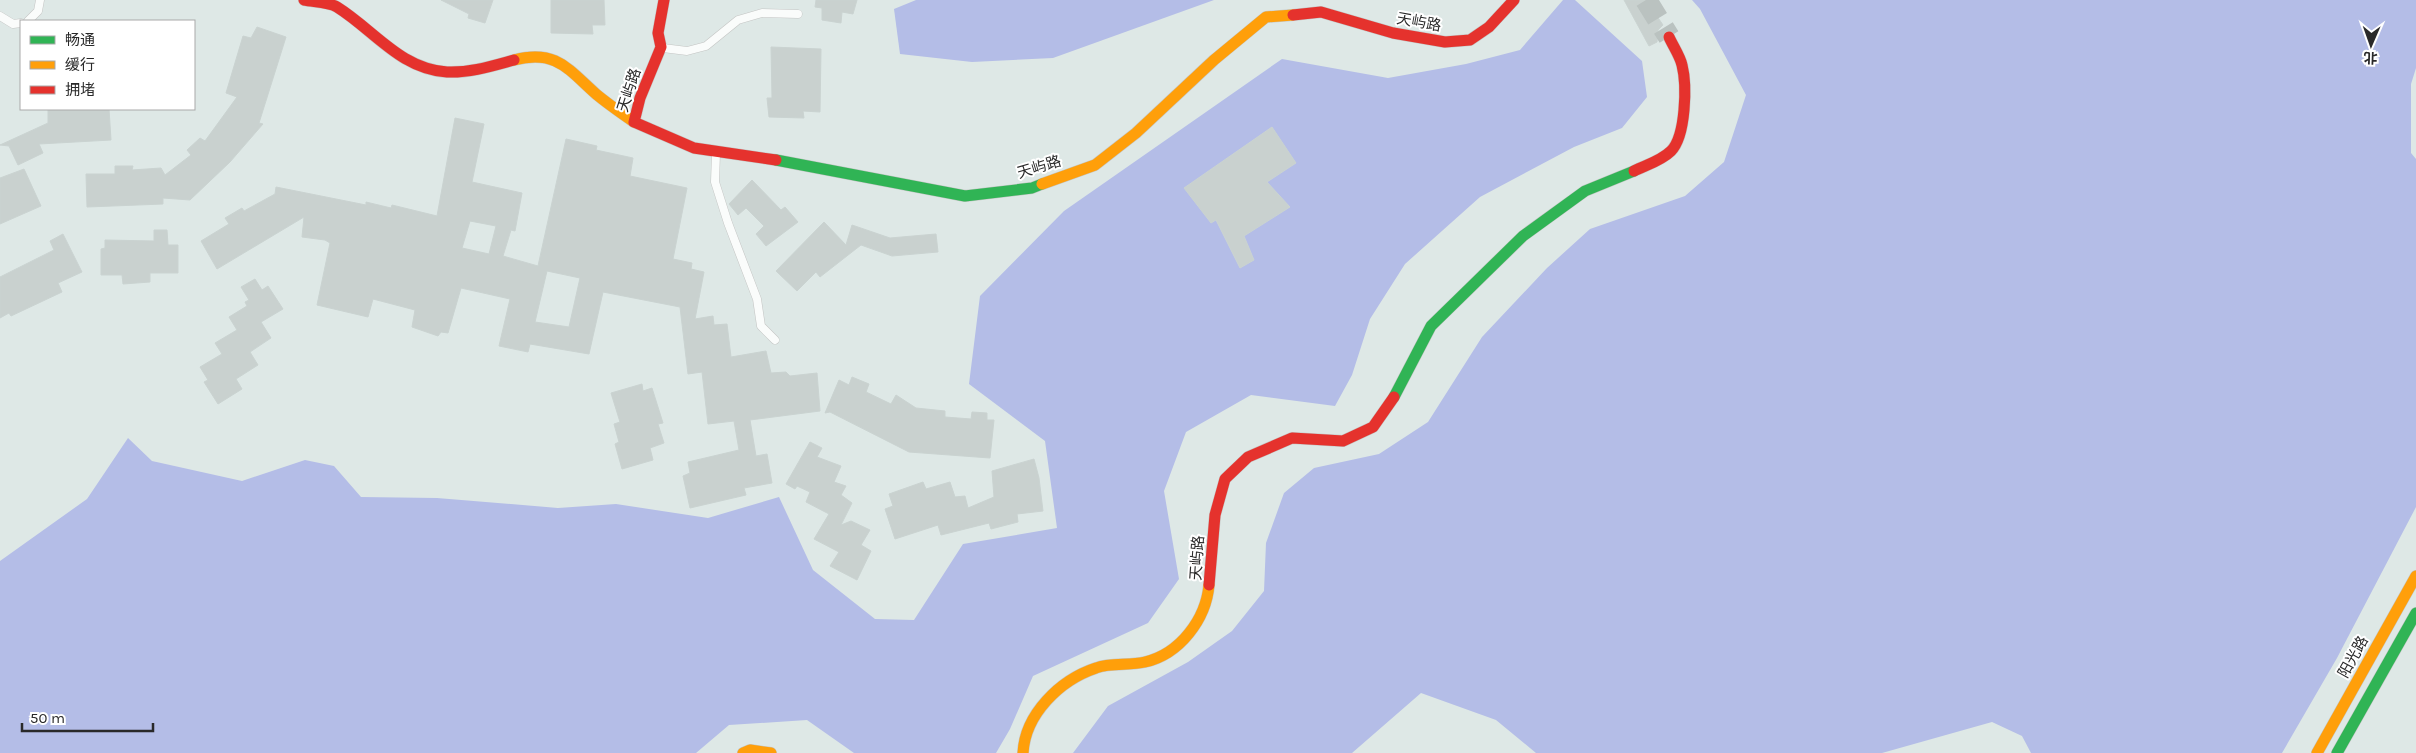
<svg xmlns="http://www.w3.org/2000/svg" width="2416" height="753" viewBox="0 0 2416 753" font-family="Karla,'Noto Sans SC',sans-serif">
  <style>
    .green { fill: #b4bde7 }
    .building { fill: #c9d1cf; stroke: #cad3d1; fill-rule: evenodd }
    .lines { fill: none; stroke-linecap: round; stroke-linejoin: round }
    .secondary-tunnel { stroke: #bac2c0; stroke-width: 22; stroke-dasharray: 22 11; stroke-linecap: butt }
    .lane-casing { stroke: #c4c5c4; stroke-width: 9 }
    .fast-casing { stroke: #c4c5c4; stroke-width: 12 }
    .slow-casing { stroke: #c4c5c4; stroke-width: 12 }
    .jam-casing { stroke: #c4c5c4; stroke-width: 12 }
    .lane { stroke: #fafcfb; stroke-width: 8 }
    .fast { stroke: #30b455; stroke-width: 11 }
    .slow { stroke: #ff9f0a; stroke-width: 11 }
    .jam { stroke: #e5322d; stroke-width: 11 }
    .labels { text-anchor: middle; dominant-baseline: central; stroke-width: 4; stroke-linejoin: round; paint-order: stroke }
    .street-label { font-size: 15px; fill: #292929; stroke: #fff }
  </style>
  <rect width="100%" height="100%" fill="#dee8e6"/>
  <g class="green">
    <polygon points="916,0 1214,0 1053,58 972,62 900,54 894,9"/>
    <polygon points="1563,0 1575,0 1642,61 1647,97 1622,128 1574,147 1480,197 1405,264 1370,319 1352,375 1335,406 1251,395 1186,432 1164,491 1179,579 1148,623 1033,676 1010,729 996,753 854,753 807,720 729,725 696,753 0,753 0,561 87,499 128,438 152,461 242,481 305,460 334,466 361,497 437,498 558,508 616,504 708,518 779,497 813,570 875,619 914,620 963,544 1057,528 1045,441 969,384 980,296 1064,211 1282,59 1388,78 1466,64 1520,50"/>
    <polygon points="1692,0 2416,0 2416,68 2411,84 2411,153 2416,159 2416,507 2337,658 2282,753 2031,753 2022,736 1992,722 1882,753 1536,753 1496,720 1421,693 1352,753 1073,753 1108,706 1188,662 1232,631 1264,591 1266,543 1284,493 1314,468 1379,454 1428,422 1482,337 1547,268 1590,229 1685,196 1724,162 1746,95 1700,9"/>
  </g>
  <g class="building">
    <polygon points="441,0 493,0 485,23 468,18 469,14"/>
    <polygon points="551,0 604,0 605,25 592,25 593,34 551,33"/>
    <polygon points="816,0 857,0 853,14 842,12 841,23 822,20 822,8 815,7"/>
    <polygon points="1624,0 1646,0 1663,25 1658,30 1657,42 1649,46"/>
    <polygon points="257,27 286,37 259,123 263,124 230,162 190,200 163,198 163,204 87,207 86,174 115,174 115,166 133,166 132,170 161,168 165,175 191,155 187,150 200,138 205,141 237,97 226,93 243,36 251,38"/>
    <polygon points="771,47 821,49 820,112 803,111 804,118 769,117 767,98 772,98"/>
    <polygon points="48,109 109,109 111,140 39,144 43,153 18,165 9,146 0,145 48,123"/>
    <path d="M455 118 484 124 472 182 522 193 515 231 511 230 503 256 538 266 566 139 597 146 596 150 633 158 630 176 687 188 673 259 692 263 691 269 704 272 695 319 713 316 714 325 727 324 731 357 766 351 771 373 786 372 790 376 817 373 820 411 750 420 756 456 767 454 772 483 744 488 746 495 690 508 683 476 690 473 688 462 739 450 734 421 708 424 702 372 688 374 680 307 603 292 589 354 530 344 528 352 499 346 510 299 461 288 448 333 441 332 438 336 412 327 415 310 373 299 368 317 317 305 330 243 325 240 302 237 304 217 217 269 201 241 229 224 225 218 242 208 244 211 275 194 276 187 366 205V202L391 208 392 205 437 216ZM470 221 496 226 489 254 462 248ZM547 271 580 278 569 327 535 322Z"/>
    <polygon points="1272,127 1296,163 1267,182 1290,207 1244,236 1254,260 1240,268 1216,220 1211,223 1184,188"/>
    <polygon points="24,169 41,206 0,224 0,178"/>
    <polygon points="752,180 781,210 785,207 798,222 766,246 756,234 764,226 746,208 738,215 729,204"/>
    <polygon points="824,222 846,245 852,225 890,238 936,234 938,252 892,256 861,245 820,277 816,272 797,291 776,271"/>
    <polygon points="154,230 167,230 168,245 178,245 178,273 150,273 150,282 123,284 122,275 101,275 101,249 105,248 105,240 154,241"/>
    <polygon points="63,234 82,272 58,283 62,292 11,316 9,313 0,318 0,277 54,250 50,241"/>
    <polygon points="255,279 262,290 268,286 283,309 261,322 271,338 250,352 258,365 236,379 242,389 218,404 204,382 208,380 200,367 222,354 215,343 237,330 229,317 247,306 245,302 249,300 241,287"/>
    <polygon points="852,377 869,384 866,392 891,404 896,395 916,408 945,411 945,417 971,419 972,412 987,413 987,420 994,420 990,458 909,452 830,412 825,413 839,380 849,385"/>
    <polygon points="642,384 643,391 652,388 663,423 658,424 664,443 650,448 653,460 622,469 615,444 619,442 614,424 620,422 611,393"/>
    <polygon points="810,442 822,448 817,457 841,466 834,482 846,486 841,495 852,503 841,525 851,521 870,530 861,545 871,551 857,580 830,566 839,552 814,539 829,514 806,502 810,492 797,486 795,489 786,484"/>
    <polygon points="1034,459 1039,478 1043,511 1017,514 1018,522 991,529 989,523 941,535 938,525 895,539 885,509 893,506 889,494 923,482 926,489 950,482 955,497 965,496 968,508 994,497 992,471"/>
  </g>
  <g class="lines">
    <polyline class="secondary-tunnel" points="1646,0 1669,37"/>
    <g class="lane-casing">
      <g id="lane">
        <polyline points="0,16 13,24 21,23"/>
        <polyline points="28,21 38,11 40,0"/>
        <polyline points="663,48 687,51 706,46 738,20 762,13 798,14"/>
        <polyline points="716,153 715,182 728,223 757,299 761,326 775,340"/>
      </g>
    </g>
    <g class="fast-casing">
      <g id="fast">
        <polyline points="776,160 965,196 1032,188 1042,184"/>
        <polyline points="1394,397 1431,326 1523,236 1585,191 1634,171"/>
        <polyline points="2337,753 2416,613"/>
      </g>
    </g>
    <g class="slow-casing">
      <g id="slow">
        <path d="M514 60C556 49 568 69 596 94 608 104 621 113 634 122"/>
        <polyline points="1042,184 1095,165 1136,133 1214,60 1266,17 1293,15"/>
        <polyline points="743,753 750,750 771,753"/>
        <path d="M1023 753C1025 714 1060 680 1096 668 1111 662 1129 666 1145 662 1180 654 1206 619 1209 585"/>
        <polyline points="2317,753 2416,576"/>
      </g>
    </g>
    <g class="jam-casing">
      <g id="jam">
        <path d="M304 0C314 2 329 2 337 7 374 30 400 69 447 72 470 73 492 66 514 60"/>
        <polyline points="664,0 658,33 661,47 640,98 634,122 694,148 776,160"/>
        <polyline points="1293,15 1321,12 1393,33 1445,42 1470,40 1489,27 1514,0"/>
        <path d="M1634 171C1646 165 1661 161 1671 151 1686 136 1687 85 1682 65 1680 56 1673 46 1669 37"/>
        <polyline points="1209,585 1215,515 1225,479 1248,457 1292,438 1343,441 1373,427 1394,397"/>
      </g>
    </g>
    <use href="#lane" class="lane"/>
    <use href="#fast" class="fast"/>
    <use href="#slow" class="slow"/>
    <use href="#jam" class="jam"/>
  </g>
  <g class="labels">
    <g class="street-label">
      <text transform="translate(1419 22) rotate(10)">天屿路</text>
      <text transform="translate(629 90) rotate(-72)">天屿路</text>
      <text transform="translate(1039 167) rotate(-17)">天屿路</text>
      <text transform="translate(1197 558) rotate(-86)">天屿路</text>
      <text transform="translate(2353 657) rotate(-61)">阳光路</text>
    </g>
  </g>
  <rect x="20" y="20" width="175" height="90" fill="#ffffff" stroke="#a9a9a9"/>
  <rect x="30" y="36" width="25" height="8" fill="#30b455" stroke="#a9a9a9"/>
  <text x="65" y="45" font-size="15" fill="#292929">畅通</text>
  <rect x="30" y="61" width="25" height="8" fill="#ff9f0a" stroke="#a9a9a9"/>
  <text x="65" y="70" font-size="15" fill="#292929">缓行</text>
  <rect x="30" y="86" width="25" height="8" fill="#e5322d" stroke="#a9a9a9"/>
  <text x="65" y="95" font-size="15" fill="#292929">拥堵</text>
  <g transform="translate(2371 45) rotate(182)" stroke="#ffffff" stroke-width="4" paint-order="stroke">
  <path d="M0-4L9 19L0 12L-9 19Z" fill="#292929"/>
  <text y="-8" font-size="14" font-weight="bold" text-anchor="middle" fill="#292929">北</text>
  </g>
  <path d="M22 723v8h131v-8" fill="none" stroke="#292929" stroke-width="2.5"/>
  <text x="30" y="723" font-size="15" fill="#292929" stroke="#ffffff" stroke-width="4" paint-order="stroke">50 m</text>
</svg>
